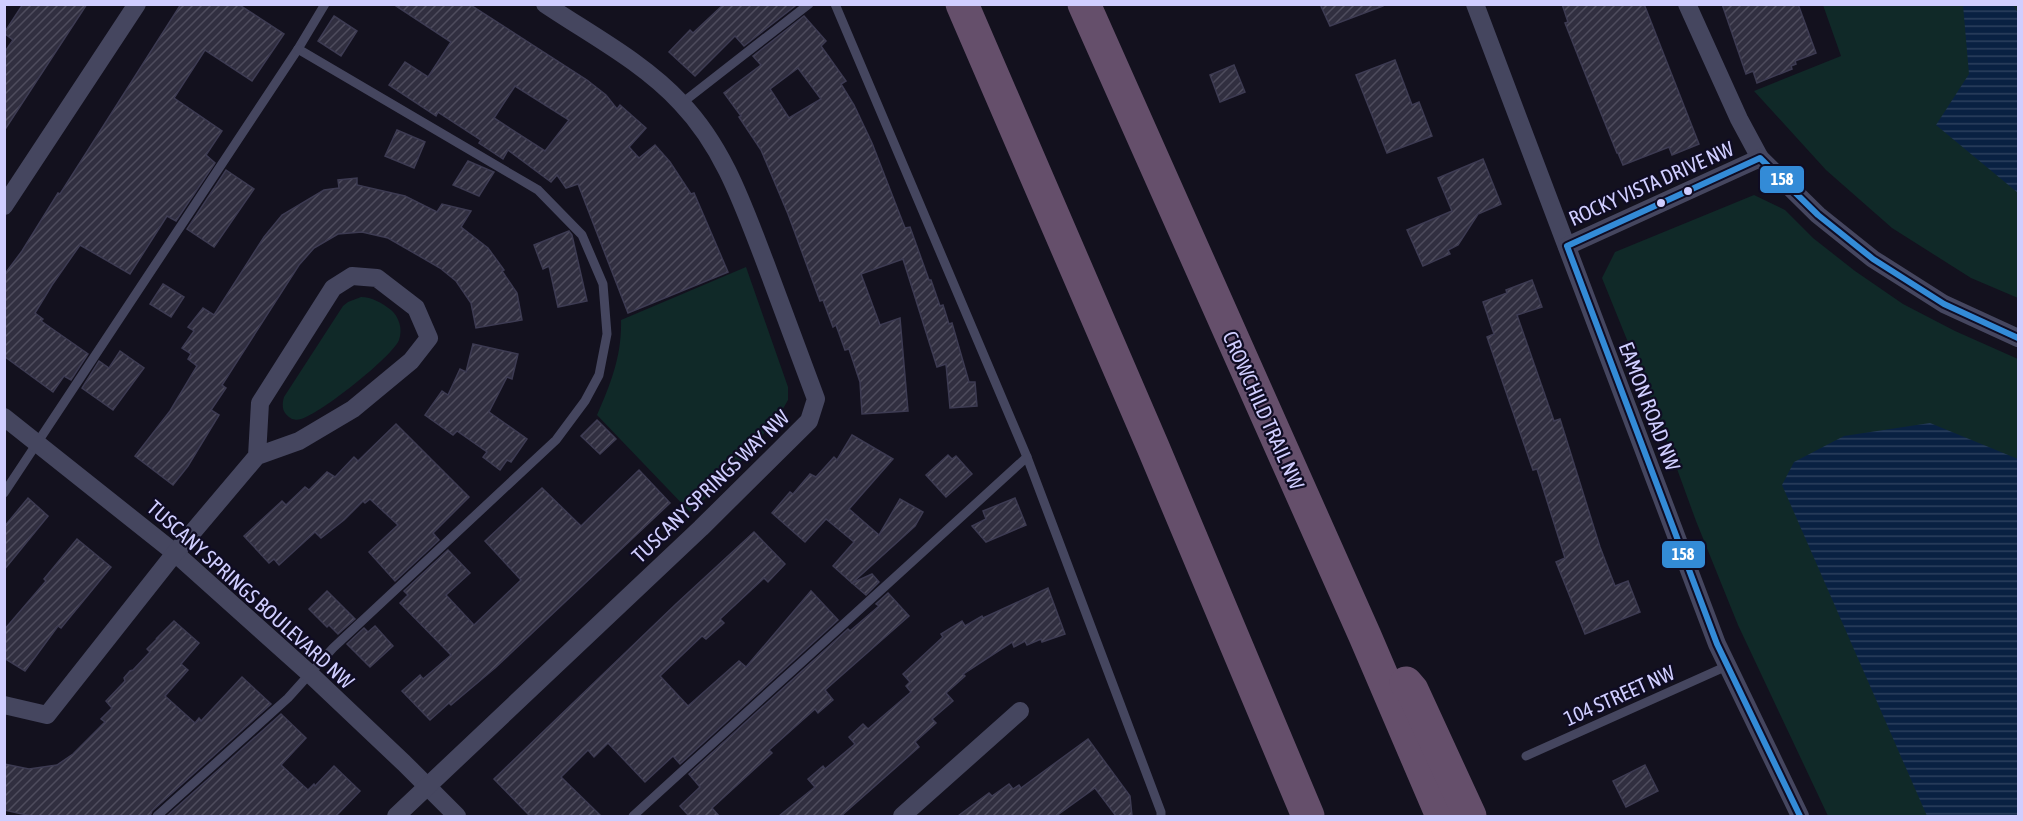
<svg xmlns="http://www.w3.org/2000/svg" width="2023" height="821" viewBox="0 0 2023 821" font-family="'Asap Condensed',sans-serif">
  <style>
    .green { fill: #102928 }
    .water { fill: url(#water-rules) }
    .building { fill: url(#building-hatch); stroke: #3d3b52; stroke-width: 1.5; fill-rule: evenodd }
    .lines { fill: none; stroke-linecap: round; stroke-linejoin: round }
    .service { stroke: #45465f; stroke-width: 9 }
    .minor { stroke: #45465f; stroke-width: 18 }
    .motorway { stroke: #654f6b; stroke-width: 33 }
    .bus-1-casing { stroke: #0f0c23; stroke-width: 10 }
    .bus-1 { stroke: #338bd7; stroke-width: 6 }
    .bus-dot { fill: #d0ceff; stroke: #0f0c23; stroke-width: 2 }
    .labels { text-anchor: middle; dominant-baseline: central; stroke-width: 4.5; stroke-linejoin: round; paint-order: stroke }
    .street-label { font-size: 21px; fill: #d0ceff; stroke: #0f0c23 }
    .line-badge { stroke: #0f0c23; stroke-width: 2 }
    .badge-label { font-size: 16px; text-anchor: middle; font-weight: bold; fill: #fff }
  </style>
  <defs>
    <pattern id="water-rules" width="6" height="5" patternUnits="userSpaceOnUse" patternTransform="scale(1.5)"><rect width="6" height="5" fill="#092142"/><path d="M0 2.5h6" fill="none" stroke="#2c405e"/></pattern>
    <pattern id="building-hatch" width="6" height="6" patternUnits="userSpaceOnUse" patternTransform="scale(1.5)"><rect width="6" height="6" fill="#312f40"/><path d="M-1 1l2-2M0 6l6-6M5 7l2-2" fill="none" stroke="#4e4c5d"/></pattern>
  </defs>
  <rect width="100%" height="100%" fill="#13111e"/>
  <g class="green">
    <polygon points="1823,5 2018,5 2018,298 1971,278 1892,228 1826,170 1754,91 1841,56"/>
    <polygon points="1754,195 1785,210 1813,238 1855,271 1903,304 1955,331 2018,359 2018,816 1828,816 1738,625 1696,521 1657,414 1602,278 1615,252"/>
    <path d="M746 267 788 387V400L780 414 724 482 690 512 597 415C611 383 622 355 621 320Z"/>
    <path d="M361 297C372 297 382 303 391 310 399 317 403 329 399 340 392 357 320 414 301 419 298 420 296 420 292 419 283 414 281 407 284 397L343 306 348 302Z"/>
  </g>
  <g class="water">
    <polygon points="1963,5 2013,5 2018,13 2018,193 1936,125 1969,74"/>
    <polygon points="1930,423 2018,459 2018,816 1927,816 1782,485 1794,462 1844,436"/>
  </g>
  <g class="building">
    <polygon points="23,4 87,4 4,131 4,53 13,40 4,33"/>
    <polygon points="181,4 238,4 284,34 252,81 205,50 174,98 222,131 206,155 215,163 176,221 167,216 130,274 80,245 52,285 35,313 43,319 41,321 88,354 71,380 64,376 53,392 4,356 4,275 22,251 58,193 60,194"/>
    <path d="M393 4H469L587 80 606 95 617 109 620 105 646 128 629 147 639 158 655 145 670 162 691 194 694 193 728 272 628 313 578 184 566 188 557 175 551 182 508 150 503 159 479 143 481 140 438 112 436 116 389 85 405 62 428 77 451 42ZM515 86 569 120 545 151 494 118Z"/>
    <polygon points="724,4 794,4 795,6 744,46 735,36 695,76 669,52 690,30 693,33"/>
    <polygon points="1320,4 1383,4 1383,6 1330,26"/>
    <polygon points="1562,4 1644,4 1699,144 1672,155 1669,147 1623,165 1618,153 1617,153 1590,86 1565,23 1568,22"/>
    <polygon points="1722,4 1798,4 1816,53 1795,61 1796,64 1791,66 1792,69 1757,83 1753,71 1746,74"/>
    <polygon points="334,16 357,31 341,56 318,41"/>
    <path d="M804 16 826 41 821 46 846 81 841 84 854 105 872 143 905 228 910 227 929 280H931L940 306 943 305 949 324 952 323 969 382H975L977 406 950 408 946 364 937 367 903 259 861 274 880 325 900 318 908 411 862 414 860 382 849 349 845 350 836 325 833 327 823 300 820 301 788 214 761 150 739 117 741 116 724 93 761 65 753 56ZM798 68 821 99 789 118 770 89Z"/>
    <polygon points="1395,60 1412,105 1419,102 1432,136 1387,153 1356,75"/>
    <polygon points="1234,65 1245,92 1220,102 1210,75"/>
    <polygon points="397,130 425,142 414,168 385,156"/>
    <polygon points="1483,159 1501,204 1478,214 1458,245 1448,250 1450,254 1423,266 1407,230 1452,211 1438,178"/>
    <polygon points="468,161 494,172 479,196 453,185"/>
    <polygon points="226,170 254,189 214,247 187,229"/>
    <polygon points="357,178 357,185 405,196 437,212 442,204 471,211 461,227 488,248 504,270 502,271 517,293 522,320 476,328 471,303 456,281 440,268 388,238 362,232 338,234 314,248 299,265 222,385 226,388 211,410 219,415 188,466 173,485 135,456 170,411 197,366 188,359 191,354 182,348 194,331 188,327 203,308 214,315 264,237 282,215 324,190 339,188 338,180"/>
    <polygon points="569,231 572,235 587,301 558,307 549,266 543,269 534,245"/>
    <polygon points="1532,280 1542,307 1517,315 1554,421 1560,419 1600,547 1615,586 1628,581 1640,612 1585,634 1556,562 1565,558 1537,469 1533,470 1487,337 1494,334 1483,302 1507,293 1506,290"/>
    <polygon points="163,284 184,297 171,317 150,304"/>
    <polygon points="473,344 518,354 512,379 507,377 489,412 527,439 511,462 507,460 500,470 483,457 487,452 457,431 453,435 425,415 442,391 448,395 460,369 466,372"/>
    <polygon points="120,351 144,368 113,410 82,388 99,361 109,368"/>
    <polygon points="597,420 616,439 600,454 581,436"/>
    <polygon points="396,424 469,497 433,533 439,540 395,581 369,552 398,525 370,499 365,503 363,501 344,520 321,538 315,532 279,565 274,559 269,563 244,536 282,501 286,505 305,487 309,490 327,472 335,477 354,457 358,461"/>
    <polygon points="852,435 893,459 849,509 879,535 900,499 923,512 915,526 852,583 833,566 854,542 826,519 805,542 772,513 790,492 793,494 810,474 816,477 834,457 837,460"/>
    <polygon points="948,455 952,459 956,456 972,474 946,497 926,475"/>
    <polygon points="639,470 670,503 495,668 451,705 449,703 430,720 402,691 420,675 423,679 451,655 400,603 408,595 404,591 448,550 470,573 446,595 474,625 521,580 485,541 542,488 581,526"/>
    <polygon points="28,498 48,516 4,570 4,527"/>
    <polygon points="1015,498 1026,525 986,542 972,526 986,519 983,511"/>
    <polygon points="754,532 785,564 768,582 764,578 720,619 724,623 706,639 702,636 660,676 688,706 739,661 746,667 811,591 838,620 680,764 673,756 645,782 608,743 594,757 588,750 561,777 601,816 530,816 494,779 676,604"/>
    <polygon points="77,539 111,567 61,628 58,626 25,671 4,658 4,630 46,581 44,579"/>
    <polygon points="872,574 879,582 866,595 852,583"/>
    <polygon points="1048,588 1065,634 1042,642 1041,639 1027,645 1025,641 1014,647 1012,642 963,674 965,676 946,693 953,701 932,719 936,723 915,742 919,747 841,816 779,816 815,787 808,779 823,766 825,769 855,744 849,737 863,724 868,729 911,692 906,686 910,682 903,674 943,637 941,634 962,621 965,626 982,616 983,618"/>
    <polygon points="327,591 355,619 338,634 329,625 327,627 309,609"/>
    <polygon points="888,593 909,616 825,690 833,700 818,713 815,709 769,750 772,753 712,808 719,816 689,816 680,806 700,787 689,774 848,629 850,631 879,606 876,604"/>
    <polygon points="174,621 199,643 181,664 188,670 165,696 195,723 199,718 201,721 242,677 271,704 152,811 150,816 31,816 4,810 4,764 29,769 57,765 73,754 105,722 101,719 112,708 106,701 125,681 124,678 130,671 133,670 150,652 147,649 158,638 157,638"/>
    <polygon points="375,626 393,646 370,667 347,644 364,628 368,632"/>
    <polygon points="281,714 306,738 281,765 308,790 314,784 315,786 334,766 360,791 336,816 167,816"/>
    <polygon points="1088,739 1130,796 1132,816 1116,816 1095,788 1056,816 958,816 989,793 992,796 1009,784 1013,789 1019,785 1021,788"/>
    <polygon points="1645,765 1658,791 1626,807 1613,781"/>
  </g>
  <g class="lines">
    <g class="service">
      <polyline points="835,4 1027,457"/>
      <polyline points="682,103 809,4"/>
      <polyline points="4,493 298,49 325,4"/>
      <polyline points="1526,756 1727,666"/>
      <polyline points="157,816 288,698 333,648 556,440 585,401 599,375 607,334 603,284 582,235 538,190 298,49"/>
      <polyline points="633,816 1027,457 1161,812 1161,816"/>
    </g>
    <g class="minor">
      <polyline points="1475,4 1717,644 1800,816"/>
      <polyline points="1687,4 1739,119 1760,158"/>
      <polyline points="4,206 137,4"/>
      <polyline points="1567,246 1760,158 1818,215 1873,259 1944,304 2018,338"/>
      <polyline points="4,417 175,553 310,674 404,763 457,816"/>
      <polyline points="4,705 47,715 175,553 257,456 299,441 353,409 411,361 429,338 416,308 377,278 352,276 333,288 260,403 257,456"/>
      <path d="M396 816 701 528 809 421 816 399C799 353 782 308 765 262 743 205 724 148 681 103 643 62 591 35 545 4"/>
      <polyline points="902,816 1020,711"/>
    </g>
    <g class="motorway">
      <polyline points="962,4 1153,447 1308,816"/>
      <polyline points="1084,4 1365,636 1442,816"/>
      <polyline points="1406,683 1412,690 1470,816"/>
    </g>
    <g class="bus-1-casing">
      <polyline id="bus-1" points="1800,816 1717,644 1567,246 1760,158 1818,215 1873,259 1944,304 2018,338"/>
    </g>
    <use href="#bus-1" class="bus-1"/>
  </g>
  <g class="bus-dot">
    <circle cx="1688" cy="191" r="5"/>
    <circle cx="1661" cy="203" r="5"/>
  </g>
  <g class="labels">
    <g class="street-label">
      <text transform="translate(1651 183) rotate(-24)">ROCKY VISTA DRIVE NW</text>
      <text transform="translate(1650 406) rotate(69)">EAMON ROAD NW</text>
      <text transform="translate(1264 410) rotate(66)">CROWCHILD TRAIL NW</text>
      <text transform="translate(710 486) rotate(-44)">TUSCANY SPRINGS WAY NW</text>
      <text transform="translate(251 594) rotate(42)">TUSCANY SPRINGS BOULEVARD NW</text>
      <text transform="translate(1619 695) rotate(-24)">104 STREET NW</text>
    </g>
  </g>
  <g class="line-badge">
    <rect x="1759" y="165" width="46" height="29" rx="6" fill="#338bd7"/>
    <rect x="1661" y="540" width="45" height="29" rx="6" fill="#338bd7"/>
  </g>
  <g class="badge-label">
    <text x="1782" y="185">158</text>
    <text x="1683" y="560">158</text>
  </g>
  <rect width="2023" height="821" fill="none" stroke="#d0ceff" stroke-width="12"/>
</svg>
